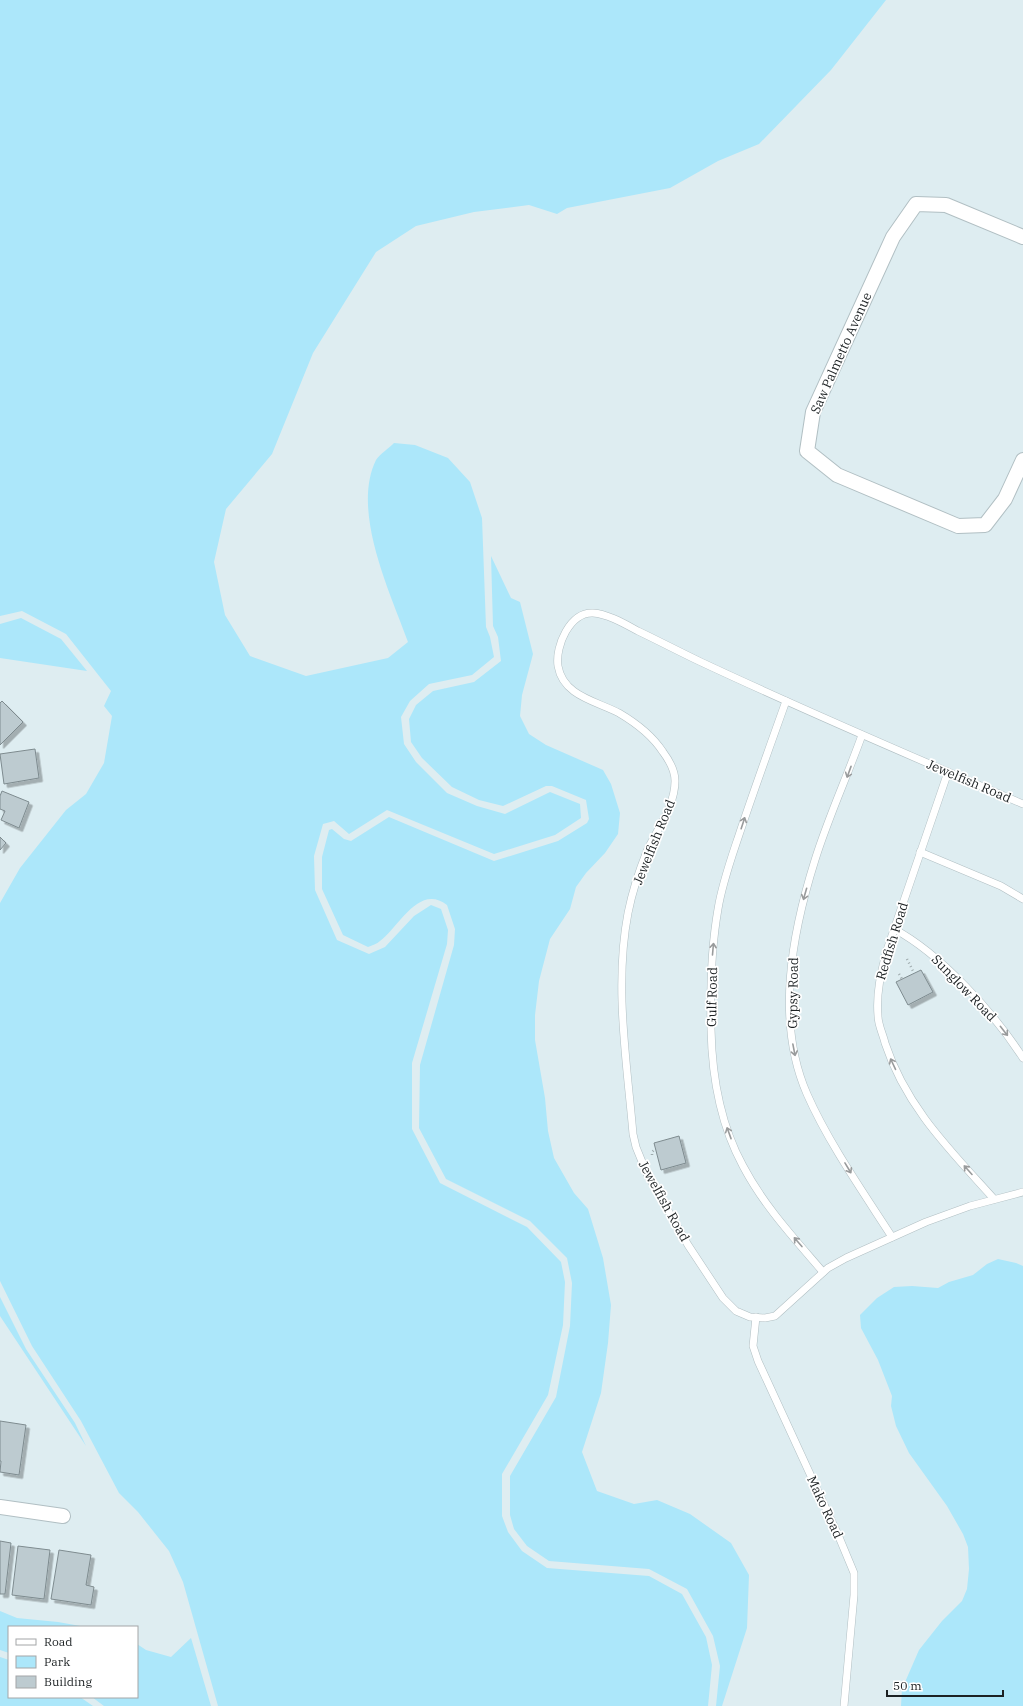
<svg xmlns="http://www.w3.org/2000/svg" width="1023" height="1706" viewBox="0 0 1023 1706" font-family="'IBM Plex Serif',serif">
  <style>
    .green { fill: #ace7fa }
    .building { fill: #bdcbd0; stroke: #7e8b8f; filter: url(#shadow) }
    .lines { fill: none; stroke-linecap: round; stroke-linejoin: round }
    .lane-casing { stroke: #b1bfc3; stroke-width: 8 }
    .street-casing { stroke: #b1bfc3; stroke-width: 16 }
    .path { stroke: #9eaaad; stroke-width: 2.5; stroke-dasharray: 1 3; stroke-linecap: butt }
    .lane { stroke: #fff; stroke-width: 7 }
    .street { stroke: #fff; stroke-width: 14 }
    .oneway { stroke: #999b9c }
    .labels { text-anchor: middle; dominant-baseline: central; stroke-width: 3.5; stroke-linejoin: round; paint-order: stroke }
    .street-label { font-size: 13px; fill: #1c2123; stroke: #fff }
  </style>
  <defs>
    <filter id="shadow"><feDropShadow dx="3.5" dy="3.5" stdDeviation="0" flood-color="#0004"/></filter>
  </defs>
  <rect width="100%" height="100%" fill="#deedf1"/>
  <g class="green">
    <path d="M0 0H886L831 70 759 144 718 161 670 188 567 208 557 214 529 205 474 212 416 226 376 252 313 353 272 454 226 509 214 562 225 615 250 656 306 676 388 658 408 642C390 592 351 511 376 460 380 454 389 448 394 443L415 445 448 458 470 482 482 518 486 627 490 637 494 657 472 675 429 684 410 701 401 717 404 744 416 762 447 793 477 806 505 814 550 792 580 804 581 818 555 835 494 854 387 810 349 834 334 821 323 824 314 856 315 890 337 940 369 954 385 947 414 916 431 905 441 909 448 930 447 944 412 1063V1129L440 1183 527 1227 561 1262 565 1282 563 1325 548 1395 502 1474V1516L508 1532 522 1551 547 1568 649 1576 682 1594 706 1637 712 1665 708 1706H218L183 1582 169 1551 138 1512 119 1493 81 1421 32 1346 0 1281V903L20 868 66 810 86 794 104 763 112 716 104 706 111 691 66 634 22 611 0 616Z"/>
    <path d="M491 556 511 598 520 602 533 654 522 695 520 716 529 734 546 745 603 770 611 784 620 813 618 834 605 853 586 873 576 887 570 909 550 939 539 981 535 1015V1040L545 1098 548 1131 554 1158 574 1193 588 1209 603 1258 611 1305 608 1343 601 1393 582 1452 597 1491 634 1504 657 1500 690 1514 731 1543 749 1575 747 1628 722 1706H716L720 1666 713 1636 687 1589 649 1569 549 1561 527 1546 514 1529 510 1515V1476L556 1397 570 1326 572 1283 567 1258 530 1221 446 1179 419 1128 420 1065 454 945 455 929 447 905C419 883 399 927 380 941 377 944 372 945 368 947L343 935 322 889V857L329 830 332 829 344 839 351 841 389 817 494 861 558 841 587 823 589 819 586 800 552 786H546L503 806 479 800 452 787 422 758 411 742 409 719 416 705 433 691 474 682 501 661 498 637 493 626Z"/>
    <polygon points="21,618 61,639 87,671 0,658 0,624"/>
    <polygon points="998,1259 1016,1263 1023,1266 1023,1706 901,1706 902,1689 919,1650 942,1621 962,1601 967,1589 969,1569 968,1547 963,1534 947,1506 909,1453 896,1426 891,1406 892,1396 878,1360 861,1328 860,1315 877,1298 894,1287 912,1286 938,1288 949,1282 973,1275 987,1264"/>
    <polygon points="0,1297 26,1349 75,1423 86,1446 0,1316"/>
    <polygon points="0,1611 17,1618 58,1622 86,1627 9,1627 9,1653 0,1650"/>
    <polygon points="191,1638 211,1706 104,1706 92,1697 137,1697 137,1644 146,1650 171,1657"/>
    <polygon points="0,1657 9,1660 9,1697 80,1697 93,1706 0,1706"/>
  </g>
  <g class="building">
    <polygon points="2,701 23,722 0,745 0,703"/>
    <polygon points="35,749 39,778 4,784 0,754"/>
    <polygon points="2,791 29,802 19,828 1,820 5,811 0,809 0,796"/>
    <polygon points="0,837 6,843 0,850"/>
    <polygon points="921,970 933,992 908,1005 896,982"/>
    <polygon points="679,1136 686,1163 661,1170 654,1143"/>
    <polygon points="0,1421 26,1425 19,1475 0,1472 1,1461 0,1461"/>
    <polygon points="0,1541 11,1543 5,1594 0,1594"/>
    <polygon points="18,1546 50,1550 44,1599 12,1595"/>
    <polygon points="59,1550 91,1555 86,1585 94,1587 91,1605 51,1599"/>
  </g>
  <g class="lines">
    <g class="lane-casing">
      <g id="lane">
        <path d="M786 701C770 746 754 790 739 835 731 859 722 884 718 909 711 949 710 989 711 1029 712 1077 720 1124 743 1166 764 1206 794 1238 823 1272"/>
        <path d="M862 735C847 777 828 818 815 860 792 933 775 1021 807 1094 828 1142 863 1192 892 1237"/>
        <path d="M948 772 887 950C881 972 876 993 878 1016 878 1025 883 1034 885 1043 906 1107 950 1150 994 1199"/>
        <path d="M1023 804C915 758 808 712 701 662 680 652 659 641 638 631 625 624 608 614 593 613 570 612 555 646 558 666 563 696 596 701 619 713 636 723 652 735 663 752 669 760 675 771 675 781 675 806 657 829 647 851 639 871 632 893 628 913 614 986 627 1062 633 1134L636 1147 647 1174 688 1245 723 1298 736 1311 750 1317 765 1318 775 1316 828 1268 846 1258 926 1222 970 1206 1023 1192"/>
        <polyline points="920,852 1001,886 1023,899"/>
        <path d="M894 929C941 954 994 1013 1023 1058"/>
        <polyline points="756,1317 753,1346 758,1361 839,1537 854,1573 854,1595 844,1706"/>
      </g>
    </g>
    <g class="street-casing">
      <g id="street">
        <polyline points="1023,237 946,205 916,204 893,237 813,412 807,451 837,475 958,526 985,525 1005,499 1023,460"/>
        <polyline points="0,1507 63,1516"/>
      </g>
    </g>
    <g class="path">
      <polyline points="907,959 914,973"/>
      <polyline points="899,974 902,979"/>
      <polyline points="652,1155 652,1152 655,1149"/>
    </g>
    <use href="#lane" class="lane"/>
    <use href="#street" class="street"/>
  </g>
  <defs><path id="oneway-shaft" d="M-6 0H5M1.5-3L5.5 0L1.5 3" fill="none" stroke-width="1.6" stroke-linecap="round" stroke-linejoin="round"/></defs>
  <g class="oneway">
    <use href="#oneway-shaft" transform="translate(849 772) rotate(110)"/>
    <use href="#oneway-shaft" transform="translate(743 823) rotate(-72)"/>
    <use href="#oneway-shaft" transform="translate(805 894) rotate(106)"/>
    <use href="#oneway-shaft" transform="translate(713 949) rotate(-85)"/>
    <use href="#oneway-shaft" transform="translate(1004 1031) rotate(52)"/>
    <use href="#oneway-shaft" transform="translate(794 1050) rotate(79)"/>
    <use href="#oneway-shaft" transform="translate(893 1064) rotate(-115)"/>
    <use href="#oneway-shaft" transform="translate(729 1133) rotate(-110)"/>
    <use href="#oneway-shaft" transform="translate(848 1168) rotate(59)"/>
    <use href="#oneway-shaft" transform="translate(968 1170) rotate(-132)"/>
    <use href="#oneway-shaft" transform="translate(798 1242) rotate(-131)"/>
  </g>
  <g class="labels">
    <g class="street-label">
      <text transform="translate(841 353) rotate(-66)">Saw Palmetto Avenue</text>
      <text transform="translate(969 781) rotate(23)">Jewelfish Road</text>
      <text transform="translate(654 842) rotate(-68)">Jewelfish Road</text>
      <text transform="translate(892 941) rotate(-73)">Redfish Road</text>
      <text transform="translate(964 988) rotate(46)">Sunglow Road</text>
      <text transform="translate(793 993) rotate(-89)">Gypsy Road</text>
      <text transform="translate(712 997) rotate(-89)">Gulf Road</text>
      <text transform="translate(664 1201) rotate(61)">Jewelfish Road</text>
      <text transform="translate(825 1507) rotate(65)">Mako Road</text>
    </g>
  </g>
  <rect x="8" y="1626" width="130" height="72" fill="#ffffff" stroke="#a4a6a7"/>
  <rect x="16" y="1639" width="20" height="6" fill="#ffffff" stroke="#a4a6a7"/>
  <text x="44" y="1646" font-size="12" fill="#1c2123">Road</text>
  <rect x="16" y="1656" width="20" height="12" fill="#ace7fa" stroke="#a4a6a7"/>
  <text x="44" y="1666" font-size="12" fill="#1c2123">Park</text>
  <rect x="16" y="1676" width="20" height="12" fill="#bdcbd0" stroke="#a4a6a7"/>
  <text x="44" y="1686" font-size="12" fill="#1c2123">Building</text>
  <path d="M887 1690v6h116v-6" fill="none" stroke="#1c2123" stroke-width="2"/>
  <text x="893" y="1690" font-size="12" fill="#1c2123" stroke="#ffffff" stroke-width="3" paint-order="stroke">50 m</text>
</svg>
